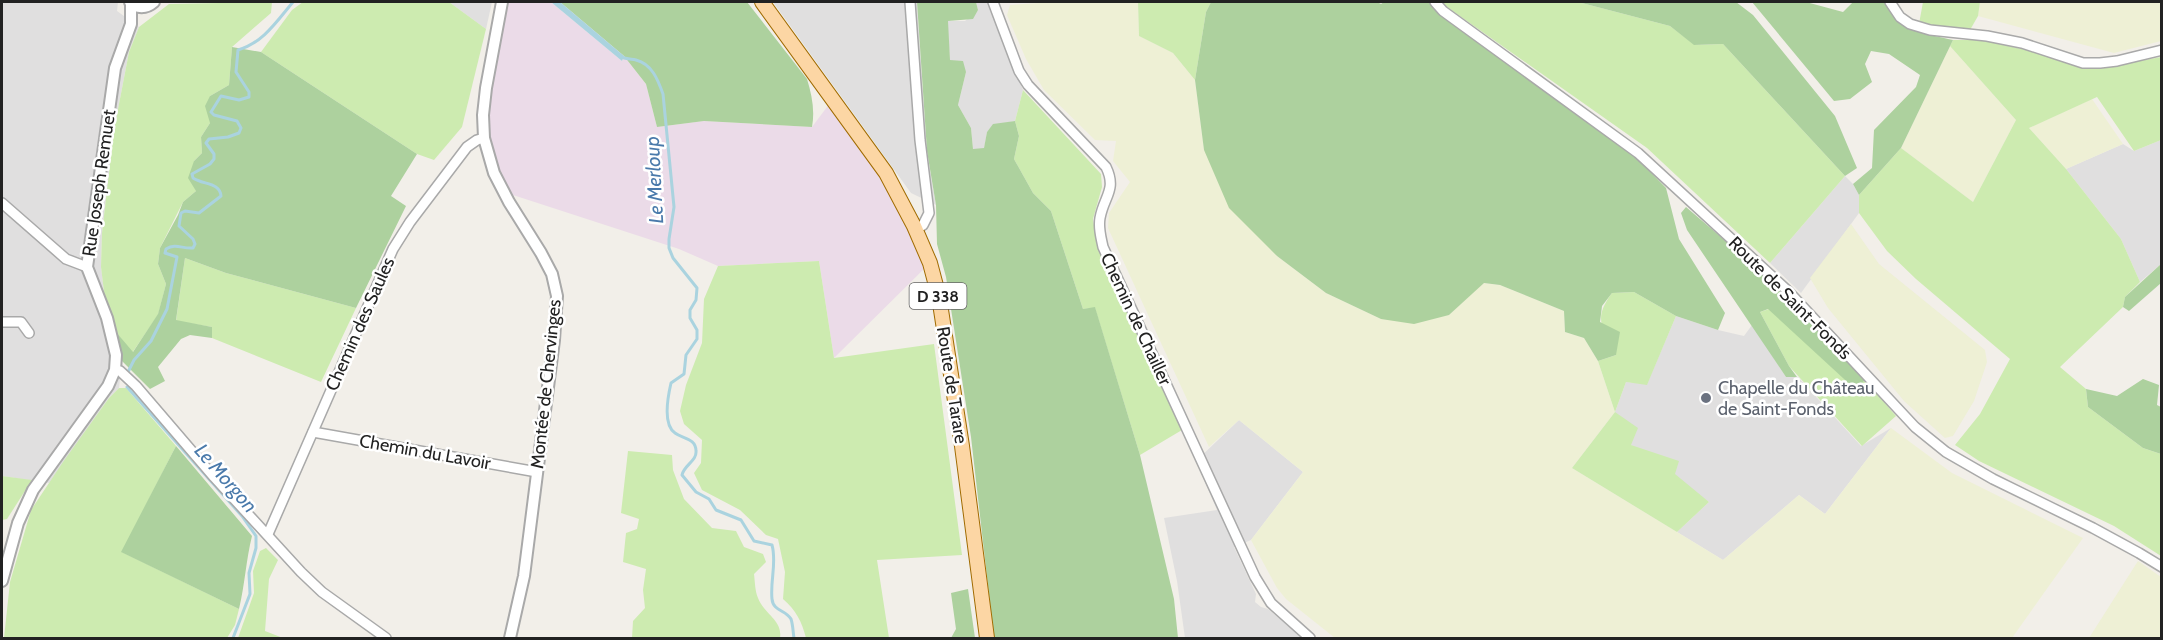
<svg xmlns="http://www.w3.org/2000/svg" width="2163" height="640" viewBox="0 0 2163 640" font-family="Cabin,sans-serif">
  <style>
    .residential { fill: #e0dfdf }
    .industrial { fill: #ebdbe8 }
    .farmland { fill: #eef0d5 }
    .grass { fill: #cdebb0 }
    .forest { fill: #add19e }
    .water { fill: #aad3df }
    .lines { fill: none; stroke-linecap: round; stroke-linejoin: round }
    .stream { stroke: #aad3df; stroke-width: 3 }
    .minor-casing { stroke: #a9a9a9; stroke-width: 12 }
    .tertiary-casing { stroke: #a9a9a9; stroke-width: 14 }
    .primary-casing { stroke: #a06b00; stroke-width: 16 }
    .minor { stroke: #fff; stroke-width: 9 }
    .tertiary { stroke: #fff; stroke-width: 10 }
    .primary { stroke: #fcd6a4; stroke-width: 14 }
    .worship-dot { fill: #6b7280; stroke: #fff; stroke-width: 2 }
    .labels { text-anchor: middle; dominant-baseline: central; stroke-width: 5; stroke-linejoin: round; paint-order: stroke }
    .shield { fill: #fff; stroke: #646464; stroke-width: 1.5 }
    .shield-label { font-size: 16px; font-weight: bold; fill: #222 }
    .street-label { font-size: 18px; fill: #222; stroke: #fff }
    .worship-label { font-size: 18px; fill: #5b616d; stroke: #fff; text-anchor: start }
    .water-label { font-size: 20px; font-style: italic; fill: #4a7aab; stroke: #fff }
  </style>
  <rect width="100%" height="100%" fill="#f2efe9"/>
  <g class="residential">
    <polygon points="2,2 118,2 117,11 139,27 129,52 114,130 102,233 101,267 105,300 116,332 122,361 119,388 109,398 49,483 2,476"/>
    <polygon points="449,2 492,2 486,29"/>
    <polygon points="773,2 917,2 927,151 936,205 911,193"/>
    <polygon points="976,2 990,2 1023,90 1015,121 993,125 987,132 984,149 973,149 971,128 958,105 966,72 950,60 947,21 965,21 978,10"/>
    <polygon points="2161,140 2161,264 2140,282 2121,239 2066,169 2123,144 2134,151"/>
    <polygon points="1845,176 1853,184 1859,195 1859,213 1801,293 1770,263"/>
    <polygon points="1676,316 1718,330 1744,336 1752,325 1786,377 1798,377 1861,446 1891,428 1825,514 1799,495 1723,560 1677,532 1709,502 1631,445 1615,412 1626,382 1647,384"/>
    <polygon points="1239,420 1303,472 1251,540 1234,547 1256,594 1255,602 1261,607 1268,609 1303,638 1267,638 1267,637 1185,638 1177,581 1164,518 1217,510 1196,461"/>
  </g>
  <polygon class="industrial" points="509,2 551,2 622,61 624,56 646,84 657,127 704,121 812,127 833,99 886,173 930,263 834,358 819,261 718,266 679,249 513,195 498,169 488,137 488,97"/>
  <g class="farmland">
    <polygon points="1054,2 1138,2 1139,36 1173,53 1195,80 1204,150 1277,256 1326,293 1381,319 1449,315 1483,283 1500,285 1564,311 1565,332 1584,338 1598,361 1615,412 1572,468 1723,560 1799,495 1825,514 1891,428 1952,473 2083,538 2012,638 1335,638 1286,599 1277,588 1251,540 1303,472 1239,420 1209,447 1108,228 1109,213 1130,182 1113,161 1116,141 1095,140 1044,90 1026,59 1007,15 1010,5"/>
    <polygon points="1980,2 2161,2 2161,41 2114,53 1978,16"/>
    <polygon points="1950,46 2016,120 1973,202 1901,148"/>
    <polygon points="2092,99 2123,144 2066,169 2029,128"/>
    <polygon points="1851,224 1879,264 1985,350 1987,362 1974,401 1953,436 1945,438 1904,401 1828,308 1810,278"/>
    <polygon points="2138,561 2161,577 2161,638 2089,638"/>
  </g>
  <g class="grass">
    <polygon points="272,2 271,13 232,47 229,85 210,96 210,123 201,137 202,153 194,161 196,191 183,202 160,248 158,264 166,284 158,315 132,353 116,332 105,300 101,267 102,233 114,130 129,52 139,27 169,4"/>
    <polygon points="303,2 449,2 486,29 462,127 434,160 417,154 261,52 292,10"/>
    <polygon points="1138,2 1211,2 1206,12 1195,80 1173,53 1139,36"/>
    <polygon points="1442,2 1578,2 1670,26 1695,45 1723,44 1845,176 1770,263 1647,148 1447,7"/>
    <polygon points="1923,2 1980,2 1978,16 1970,30 1919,24"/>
    <polygon points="1953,40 1981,40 2035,52 2077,66 2096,69 2161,57 2161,140 2134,151 2097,97 2029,128 2066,169 2121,239 2140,282 2125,297 2123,307 2060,367 2086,389 2088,407 2143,448 2161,454 2161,556 2114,526 1979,461 1955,445 1980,414 2010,359 1916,279 1887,251 1859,213 1859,195 1901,148 1973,202 2016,120 1950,46"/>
    <polygon points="1023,90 1101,174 1102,187 1093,219 1097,245 1182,430 1140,455 1095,308 1083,309 1051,211 1033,193 1014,159 1019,136 1015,121"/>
    <polygon points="185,258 226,273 356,308 321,382 212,338 212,327 176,321"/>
    <path d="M819 261 834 358 934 344 962 555 877 560 889 638H806C802 622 796 610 783 599L785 572 778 539 766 535 740 510 702 490 694 473 701 463 702 440 684 424 680 411 686 385 702 343 704 299 718 266Z"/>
    <path d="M1634 292 1676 316 1647 385 1626 382 1615 412 1638 428 1631 445 1679 461 1675 474 1709 502 1677 532 1572 468 1615 412 1598 361 1616 355C1603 328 1592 320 1612 293Z"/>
    <polygon points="1769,309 1856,389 1865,380 1896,416 1862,446 1789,366 1760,312"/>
    <polygon points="119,388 126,388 176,446 122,552 239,609 235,625 227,638 4,638 10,582 31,510 63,462 109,398"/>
    <path d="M628 451 672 455 673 470 684 499 712 528 736 531 744 547 763 554 766 562 754 574C755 582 755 591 758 598 764 614 783 620 780 638H632L633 621 645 608 643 590 646 569 623 562 626 533 637 529 639 519 621 513Z"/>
    <polygon points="2,476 32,480 7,519 2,520"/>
    <polygon points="266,548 278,560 269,579 265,631 283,638 238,638 254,593 253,571 260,551"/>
  </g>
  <g class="forest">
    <path d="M560 2H747L807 79C812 95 815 111 812 127L704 121 657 127 646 84 624 56Z"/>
    <polygon points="917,2 976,2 978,10 973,19 948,21 950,60 963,61 966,72 958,105 971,128 973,149 984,148 987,132 993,124 1015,121 1019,136 1014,159 1033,193 1051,211 1083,309 1095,307 1140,455 1174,599 1178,638 994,638 971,437 946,277 937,244 936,205 927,151"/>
    <polygon points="1211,2 1377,2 1381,4 1384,2 1430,2 1441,14 1637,158 1666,188 1679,239 1725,313 1718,330 1676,316 1634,292 1612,293 1602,306 1600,322 1620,332 1616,355 1598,361 1584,338 1565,332 1564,311 1500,285 1484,283 1449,315 1414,324 1381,319 1326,293 1277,256 1229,208 1204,150 1195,80 1206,12"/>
    <polygon points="1578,2 1736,2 1753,15 1835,116 1857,168 1845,176 1723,44 1694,45 1670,26"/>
    <path d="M1752 2H1806L1843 12 1853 2H1886C1896 31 1927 34 1953 40L1901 148 1859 195 1853 184 1872 168 1874 130 1916 87 1920 75 1889 54 1871 51 1865 64 1872 82 1850 99 1834 101Z"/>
    <polygon points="232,47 261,52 417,154 391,196 406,206 356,308 226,273 185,258 176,320 212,327 212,338 190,335 181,339 158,367 165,381 150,389 122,361 116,332 133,352 158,314 166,284 158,264 160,248 178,215 183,202 196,191 188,178 194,161 202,153 201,137 210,123 205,106 210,96 229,85"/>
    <polygon points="1686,207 1770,279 1865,380 1856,390 1768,309 1760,312 1789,366 1797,377 1786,377 1687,230 1681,213"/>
    <polygon points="2161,264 2161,283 2129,311 2123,307 2125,297"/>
    <polygon points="2143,379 2159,385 2157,405 2161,407 2161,454 2143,448 2088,407 2086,389 2117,396"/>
    <path d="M176 446 252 536C246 560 245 584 239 609L121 552Z"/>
    <polygon points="968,589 975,638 951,638 956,629 951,593"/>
  </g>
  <polygon class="water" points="551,2 560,2 624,56 622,61"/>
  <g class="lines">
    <g class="stream">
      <path d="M621 57C626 59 630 59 636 60 652 64 658 80 663 94L674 207 669 239V248L673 258 697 288 696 300 690 310V318L697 330V339L686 355 684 374 671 383C668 396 662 424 675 433 683 439 696 438 696 451 697 461 684 465 682 475L696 492 709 499 716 510 741 520 754 541 772 545C777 563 770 580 772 599 773 611 786 610 791 619 793 625 793 632 794 638"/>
      <path d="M128 372 134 360 151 341 167 309 177 257 165 253 166 249C176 243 182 249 193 248L195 244 193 239 179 226 181 213 185 211 199 213 221 196C220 182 203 185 193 178L192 174 210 164 214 159V154L206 143 209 139 228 137 239 133 241 128 237 121 214 115 211 112 221 96 239 100 249 97V92L236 72 238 50C263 43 277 21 293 2"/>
      <polyline points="127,387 242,516 256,536 256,548 249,573 250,594 233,638"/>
    </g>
    <g class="minor-casing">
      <g id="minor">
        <polyline points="910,2 920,140 929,213 923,225 916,229"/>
        <path d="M993 2 1019 71 1028 85 1106 167C1117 190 1104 196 1100 218 1098 228 1101 237 1103 247L1255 577 1271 603 1310 638"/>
        <polyline points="1435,2 1443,11 1638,153 1789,292 1915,427 1946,452 1993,479 2093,528 2139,553 2162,567"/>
        <polyline points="1890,2 1900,17 1910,24 1930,30 1987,36 2022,43 2083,63 2100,63 2117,61 2162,50"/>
        <polyline points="2,203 66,259 87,267"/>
        <polyline points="2,322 21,322 29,333"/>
        <polyline points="115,370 120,371 136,386 214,477 301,572 322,592 386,638"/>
        <polyline points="313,432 537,472"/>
        <polyline points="268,534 393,249 410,222 467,147 477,140 484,138"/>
      </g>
    </g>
    <g class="tertiary-casing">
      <g id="tertiary">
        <path d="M130 2C137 9 146 9 154 2"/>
        <polyline points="502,2 486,88 483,115 484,138 494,173 509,202 541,253 552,274 557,296 554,340 524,576 510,638"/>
        <polyline points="2,581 18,523 33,490 108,386 115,370 116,355 107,318 87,267 115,68 131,24 131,3"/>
      </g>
    </g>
    <g class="primary-casing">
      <polyline id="primary" points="762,2 886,173 914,226 930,263 939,297 962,446 987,638"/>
    </g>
    <use href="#minor" class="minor"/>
    <use href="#tertiary" class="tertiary"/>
    <use href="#primary" class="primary"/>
  </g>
  <circle class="worship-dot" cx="1706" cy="398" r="6"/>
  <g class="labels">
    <rect class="shield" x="909.5" y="283" width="57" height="26" rx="4.5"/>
    <g class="shield-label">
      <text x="938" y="296">D 338</text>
    </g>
    <g class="street-label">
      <text transform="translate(99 183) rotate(-82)">Rue Joseph Remuet</text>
      <text transform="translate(1790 298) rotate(45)">Route de Saint-Fonds</text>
      <text transform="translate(1136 319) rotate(65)">Chemin de Chailler</text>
      <text transform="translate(360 324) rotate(-66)">Chemin des Saules</text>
      <text transform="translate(546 384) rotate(-84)">Montée de Chervinges</text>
      <text transform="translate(952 385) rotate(81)">Route de Tarare</text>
      <text transform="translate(425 452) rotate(10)">Chemin du Lavoir</text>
    </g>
    <g class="worship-label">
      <text x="1718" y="388">Chapelle du Château<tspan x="1718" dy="21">de Saint-Fonds</tspan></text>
    </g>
    <g class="water-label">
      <text transform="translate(654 180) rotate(-93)">Le Merloup</text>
      <text transform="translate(226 478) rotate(49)">Le Morgon</text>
    </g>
  </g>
  <rect width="2163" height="640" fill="none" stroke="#222222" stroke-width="6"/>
</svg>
